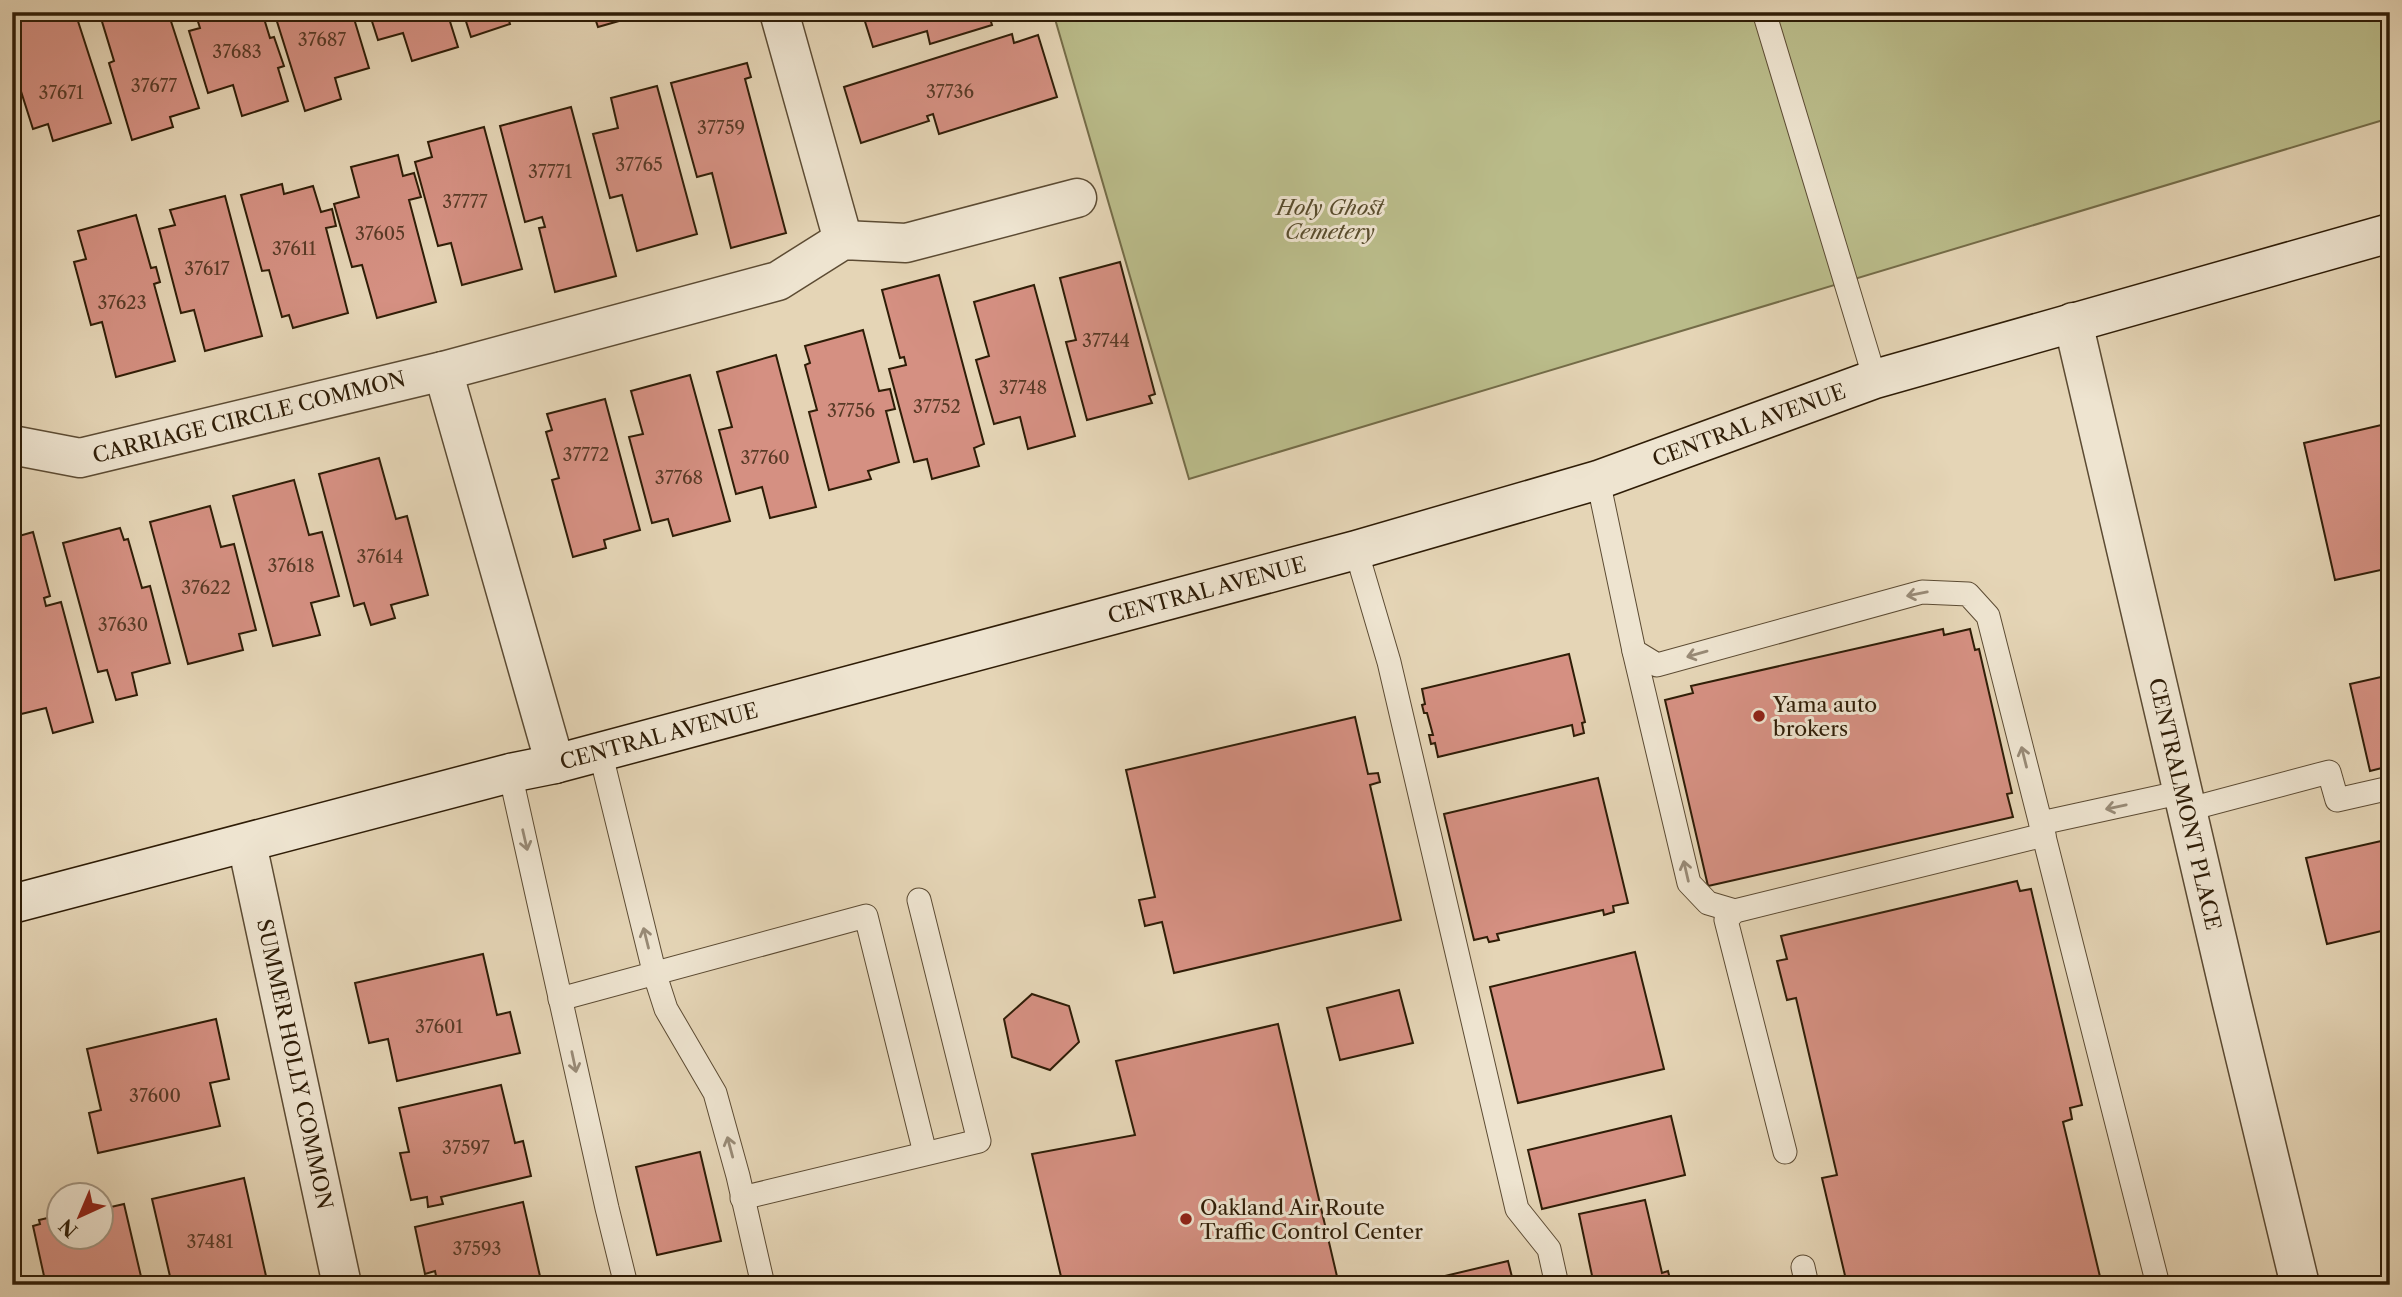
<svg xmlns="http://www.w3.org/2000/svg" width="2402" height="1297" viewBox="0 0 2402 1297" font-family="'Libre Caslon Text',serif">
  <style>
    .green { fill: #babc8a; stroke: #746c48; stroke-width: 2 }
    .building { fill: #d59082; stroke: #2f1d07; stroke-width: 2 }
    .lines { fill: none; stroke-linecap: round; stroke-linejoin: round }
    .service-casing { stroke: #5c4b33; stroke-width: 25 }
    .minor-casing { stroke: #5c4b33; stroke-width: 41 }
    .secondary-casing { stroke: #2f1d07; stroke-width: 41 }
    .service { stroke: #eee4d0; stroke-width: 23 }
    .minor { stroke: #eee4d0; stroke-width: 38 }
    .secondary { stroke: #eee4d0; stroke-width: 38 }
    .oneway { stroke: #988a76 }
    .poi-dot { fill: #8f2418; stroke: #eee4d0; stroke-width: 2.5 }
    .labels { text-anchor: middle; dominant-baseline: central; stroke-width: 6; stroke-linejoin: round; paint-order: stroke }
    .number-label { font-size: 18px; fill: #583a26 }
    .park-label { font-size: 21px; font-style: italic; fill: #594d2e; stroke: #eee4d0 }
    .street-label { font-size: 21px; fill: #2f1d07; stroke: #eee4d0 }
    .poi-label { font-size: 21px; fill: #2f1d07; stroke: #eee4d0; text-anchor: start }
  </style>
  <rect width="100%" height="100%" fill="#e5d5b6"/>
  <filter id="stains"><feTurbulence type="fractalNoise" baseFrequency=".00286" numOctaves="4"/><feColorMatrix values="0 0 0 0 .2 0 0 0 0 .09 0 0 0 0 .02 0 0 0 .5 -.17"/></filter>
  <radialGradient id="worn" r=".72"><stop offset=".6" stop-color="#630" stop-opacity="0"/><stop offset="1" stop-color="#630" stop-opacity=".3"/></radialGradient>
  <polygon class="green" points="1053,12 2390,12 2390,118 1189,479"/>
  <g class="building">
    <polygon points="12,12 75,12 111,123 53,141 48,124 33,129 12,63 12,44 19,42 12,20"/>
    <polygon points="168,12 199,108 170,117 173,127 132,140 109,63 114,61 100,15 107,12"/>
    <polygon points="195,12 262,12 270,38 274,37 284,66 278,68 288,101 242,116 233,85 208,93 189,31 200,28"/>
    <polygon points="274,12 352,12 369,68 335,78 341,99 305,111"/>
    <polygon points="369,12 447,12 458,47 412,61 403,33 378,40"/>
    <polygon points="463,12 512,12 507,14 510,24 471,37"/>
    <polygon points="593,12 624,12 626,19 598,27"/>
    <polygon points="862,12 988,12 992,25 930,44 927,31 873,47"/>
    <polygon points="1012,34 1014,43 1038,35 1057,97 939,134 933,114 927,116 929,121 861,143 844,87"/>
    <polygon points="747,63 751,77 745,79 786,233 731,248 712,173 697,177 671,83"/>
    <polygon points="657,86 697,234 637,251 622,195 610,198 593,134 618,128 611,98"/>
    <polygon points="571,107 616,276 555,292 539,228 545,227 542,217 525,222 500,126"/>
    <polygon points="484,127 522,269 462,285 451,243 438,246 415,162 432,157 428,142"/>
    <polygon points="398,155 403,176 414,173 421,197 409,200 436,302 377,318 362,265 352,267 334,204 359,197 351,167"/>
    <polygon points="282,184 284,194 313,186 321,212 332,209 336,226 326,228 348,313 293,328 289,315 282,317 269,270 262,271 241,195"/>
    <polygon points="225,196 262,336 205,351 194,310 181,313 159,229 175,225 170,210"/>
    <polygon points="136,215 151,268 156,267 160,282 154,284 175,361 116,377 102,322 91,325 74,262 86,259 78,231"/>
    <polygon points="1120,262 1155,394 1149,396 1152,403 1087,420 1066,342 1076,340 1060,278"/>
    <polygon points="939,275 984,444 974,448 979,466 932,479 927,459 914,462 889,369 906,365 904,357 900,358 882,290"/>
    <polygon points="1034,285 1075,436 1028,449 1020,417 994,424 976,360 989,356 974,302"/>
    <polygon points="863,330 879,391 890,389 895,409 886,411 899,462 868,471 871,479 829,490 809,412 817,410 805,365 810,363 805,346"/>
    <polygon points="776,355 816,507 770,518 762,487 736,494 719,430 732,427 717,372"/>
    <polygon points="690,375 730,521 673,536 668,519 652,523 629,437 643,434 631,391"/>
    <polygon points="605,399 640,530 604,540 606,548 573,557 552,480 559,478 546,432 552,430 547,414"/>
    <polygon points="2390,423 2390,568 2335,580 2304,443"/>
    <polygon points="379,458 396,519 407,516 428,595 391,605 395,618 371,625 364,603 354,606 319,474"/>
    <polygon points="294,480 309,535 322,532 339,596 311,603 320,635 273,646 233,496"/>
    <polygon points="210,506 221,547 234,544 256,630 239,634 243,650 188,664 150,522"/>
    <polygon points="120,528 124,540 128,539 142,588 150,586 170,663 132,673 137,695 116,700 107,670 98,672 63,543"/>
    <polygon points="33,532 50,596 44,598 46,606 61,602 93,722 53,733 46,708 17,715 12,696 12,538"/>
    <polygon points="1943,629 1944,635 1970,629 1975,650 1979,649 2012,793 2007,794 2013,817 1708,886 1665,700 1693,693 1691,686"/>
    <polygon points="1569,654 1585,722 1582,723 1584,733 1574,736 1572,725 1438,757 1435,743 1431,744 1429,735 1433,735 1427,713 1424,713 1422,705 1425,704 1422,689"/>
    <polygon points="2390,675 2390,766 2370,771 2350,684"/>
    <polygon points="1355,717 1368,774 1378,773 1380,782 1370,785 1401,920 1174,973 1162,922 1145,926 1139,900 1155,897 1126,770"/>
    <polygon points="1598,778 1628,903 1613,906 1614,912 1604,915 1603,910 1497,934 1499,940 1489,942 1487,937 1474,940 1444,814"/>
    <polygon points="2390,839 2390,929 2327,944 2306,858"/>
    <polygon points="2017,881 2020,891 2031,889 2082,1105 2070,1108 2072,1119 2063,1122 2102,1285 1844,1285 1847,1284 1822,1178 1837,1175 1796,998 1787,1000 1777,961 1787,959 1781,936"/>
    <polygon points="1635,952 1664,1069 1518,1103 1490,987"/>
    <polygon points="483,954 497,1015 510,1012 520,1053 397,1081 388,1039 369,1043 355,983"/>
    <polygon points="1399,990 1413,1043 1340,1060 1327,1008"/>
    <polygon points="1032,994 1069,1006 1079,1042 1050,1070 1012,1057 1004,1019"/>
    <polygon points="216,1019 229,1079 210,1083 220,1126 98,1153 89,1113 101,1110 87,1049"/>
    <polygon points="1278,1024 1339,1285 1063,1285 1032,1154 1135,1135 1116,1061"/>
    <polygon points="501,1085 515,1143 523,1141 531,1176 441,1197 443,1204 428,1207 427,1197 411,1200 400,1153 409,1152 399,1108"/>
    <polygon points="1671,1116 1685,1175 1542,1209 1528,1150"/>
    <polygon points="12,1144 18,1170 12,1172"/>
    <polygon points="700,1152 721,1241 657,1255 636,1167"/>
    <polygon points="244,1178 268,1285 172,1285 152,1199"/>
    <polygon points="1645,1200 1662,1273 1668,1271 1671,1283 1594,1285 1579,1214"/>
    <polygon points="523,1202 542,1285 438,1285 435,1271 425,1274 415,1227"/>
    <polygon points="124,1204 143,1285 46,1285 33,1226 40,1224 39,1220 60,1215 60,1238 102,1238 102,1209"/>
    <polygon points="1508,1261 1514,1285 1407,1285"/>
  </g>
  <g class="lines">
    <g class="service-casing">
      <g id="service">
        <polyline points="1764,12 1875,379"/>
        <polyline points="1598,480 1634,651 1657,665 1922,592 1968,594 1988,616 2158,1285"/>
        <polyline points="1356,550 1389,662 1517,1209 1549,1249 1557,1285"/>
        <polyline points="1634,651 1689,883 1708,903 1735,911"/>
        <polyline points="600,751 655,975 666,1009 715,1093 738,1176 763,1285"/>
        <polyline points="510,773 607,1208 626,1285"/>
        <polyline points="2186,810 2329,772 2337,800 2390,788"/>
        <polyline points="2041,823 2183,792"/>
        <polyline points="560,999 866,916 925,1153"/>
        <polyline points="1785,1152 1726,920 1735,911 2044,835"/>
        <polyline points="742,1198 979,1141 919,900"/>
        <polyline points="1803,1267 1807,1285"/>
      </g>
    </g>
    <g class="minor-casing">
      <g id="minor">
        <polyline points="779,12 843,240"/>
        <polyline points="2073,322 2232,1003 2300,1285"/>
        <polyline points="443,371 555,764"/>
        <polyline points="12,445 80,458 443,371 778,281 843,240 906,243 1077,198"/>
        <polyline points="247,844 342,1285"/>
      </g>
    </g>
    <g class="secondary-casing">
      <polyline id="secondary" points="12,904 510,773 555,764 1356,550 1598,480 1875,379 2390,233"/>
    </g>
    <use href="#service" class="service"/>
    <use href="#minor" class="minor"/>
    <use href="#secondary" class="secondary"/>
  </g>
  <defs><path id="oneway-shaft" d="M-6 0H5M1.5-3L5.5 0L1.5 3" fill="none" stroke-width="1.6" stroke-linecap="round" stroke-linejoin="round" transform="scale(1.75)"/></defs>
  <g class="oneway">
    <use href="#oneway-shaft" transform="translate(1917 594) rotate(169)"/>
    <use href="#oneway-shaft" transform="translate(1697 654) rotate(164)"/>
    <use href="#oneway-shaft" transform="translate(2024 757) rotate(-104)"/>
    <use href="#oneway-shaft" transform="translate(2116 807) rotate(168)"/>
    <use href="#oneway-shaft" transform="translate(525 840) rotate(77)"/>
    <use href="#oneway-shaft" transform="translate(1686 871) rotate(-103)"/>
    <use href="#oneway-shaft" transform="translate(646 938) rotate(-104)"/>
    <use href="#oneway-shaft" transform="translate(574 1062) rotate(78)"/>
    <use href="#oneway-shaft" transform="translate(730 1147) rotate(-105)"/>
  </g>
  <g class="poi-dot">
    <circle cx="1759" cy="716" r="7"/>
    <circle cx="1186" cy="1219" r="7"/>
  </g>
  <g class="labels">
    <g class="number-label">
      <text x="322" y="40">37687</text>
      <text x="237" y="52">37683</text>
      <text x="154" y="86">37677</text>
      <text x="950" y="92">37736</text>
      <text x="61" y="93">37671</text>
      <text x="721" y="128">37759</text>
      <text x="639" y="165">37765</text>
      <text x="550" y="172">37771</text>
      <text x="465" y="202">37777</text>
      <text x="380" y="234">37605</text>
      <text x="294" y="249">37611</text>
      <text x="207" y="269">37617</text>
      <text x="122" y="303">37623</text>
      <text x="1106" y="341">37744</text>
      <text x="1023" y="388">37748</text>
      <text x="937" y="407">37752</text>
      <text x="851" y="411">37756</text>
      <text x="586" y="455">37772</text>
      <text x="765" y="458">37760</text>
      <text x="679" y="478">37768</text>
      <text x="380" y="557">37614</text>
      <text x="291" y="566">37618</text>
      <text x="206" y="588">37622</text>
      <text x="123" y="625">37630</text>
      <text x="439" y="1027">37601</text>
      <text x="155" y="1096">37600</text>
      <text x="466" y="1148">37597</text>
      <text x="210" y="1242">37481</text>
      <text x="477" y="1249">37593</text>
    </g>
    <g class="park-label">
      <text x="1330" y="207">Holy Ghost<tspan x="1330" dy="24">Cemetery</tspan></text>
    </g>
    <g class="street-label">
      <text transform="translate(249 417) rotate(-14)">CARRIAGE CIRCLE COMMON</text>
      <text transform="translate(1749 425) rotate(-20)">CENTRAL AVENUE</text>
      <text transform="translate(1207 590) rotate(-15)">CENTRAL AVENUE</text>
      <text transform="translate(659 736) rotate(-15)">CENTRAL AVENUE</text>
      <text transform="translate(2185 804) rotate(77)">CENTRALMONT PLACE</text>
      <text transform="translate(295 1064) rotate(78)">SUMMER HOLLY COMMON</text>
    </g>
    <g class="poi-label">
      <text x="1773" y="704">Yama auto<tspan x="1773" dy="24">brokers</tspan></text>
      <text x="1200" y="1207">Oakland Air Route<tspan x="1200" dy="24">Traffic Control Center</tspan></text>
    </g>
  </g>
  <rect width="2402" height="1297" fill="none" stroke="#e5d5b6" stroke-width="42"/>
  <rect x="14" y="14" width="2374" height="1269" fill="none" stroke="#2f1d07" stroke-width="3.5"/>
  <rect x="21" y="21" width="2360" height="1255" fill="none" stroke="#2f1d07" stroke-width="2"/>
  <g transform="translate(80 1216) rotate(224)"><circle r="33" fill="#eee4d0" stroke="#a29480" stroke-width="2"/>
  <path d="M0-5L12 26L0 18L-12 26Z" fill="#8f2418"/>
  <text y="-10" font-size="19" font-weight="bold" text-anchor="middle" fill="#2f1d07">N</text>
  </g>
  <rect width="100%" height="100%" filter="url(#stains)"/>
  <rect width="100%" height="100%" fill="url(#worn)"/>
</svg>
